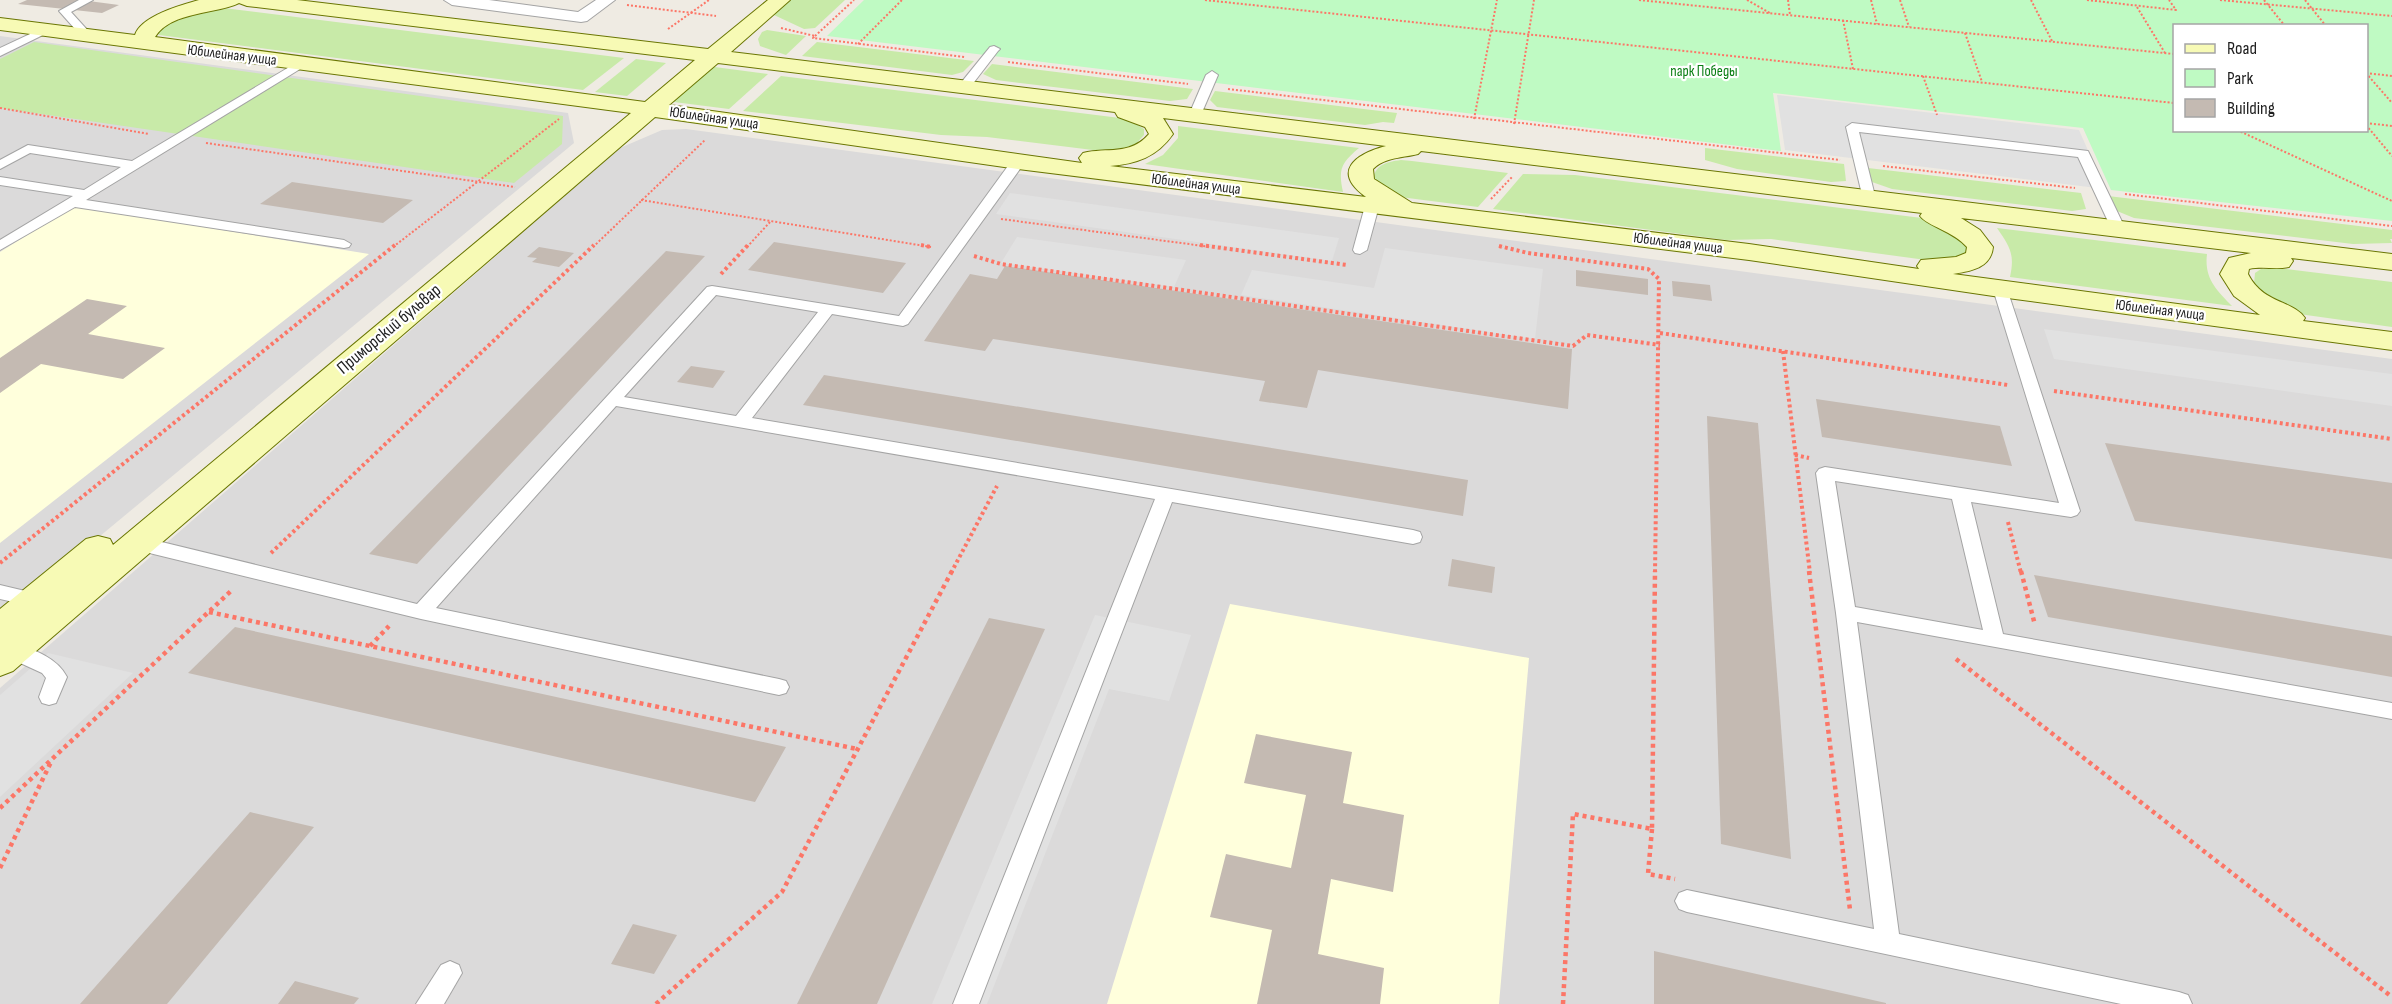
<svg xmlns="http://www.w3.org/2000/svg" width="2392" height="1004" viewBox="0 0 2392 1004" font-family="'Sofia Sans Condensed',sans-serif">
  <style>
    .residential { fill: #dbdada }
    .education { fill: #ffffdc }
    .grass { fill: #c8eaa8 }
    .park { fill: #bffac3; fill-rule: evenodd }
    .parking { fill: #e1e1e1 }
    .building { fill: #c4bab2 }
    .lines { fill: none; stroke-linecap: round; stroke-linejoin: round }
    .service-casing { stroke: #a4a4a4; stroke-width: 2 }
    .pedestrian-casing { stroke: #a4a4a4; stroke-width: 2 }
    .secondary-casing { stroke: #6a7603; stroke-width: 2 }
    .path-far2 { stroke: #fc7667; stroke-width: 2; stroke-dasharray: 2 2; stroke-linecap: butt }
    .path-far1 { stroke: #fc7667; stroke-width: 4; stroke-dasharray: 3 3; stroke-linecap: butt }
    .path { stroke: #fc7667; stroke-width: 4.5; stroke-dasharray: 4 4; stroke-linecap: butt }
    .service { fill: #fff; fill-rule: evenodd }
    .pedestrian { fill: #fff; fill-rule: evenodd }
    .secondary { fill: #f7fab5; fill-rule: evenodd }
    .labels { text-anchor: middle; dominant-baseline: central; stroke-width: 4.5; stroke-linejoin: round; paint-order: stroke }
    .far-street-label { font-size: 15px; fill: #1d1d1d; stroke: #fff }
    .far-park-label { font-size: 15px; fill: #097e13; stroke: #fff }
    .street-label { font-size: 18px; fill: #1d1d1d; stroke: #fff }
  </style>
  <rect width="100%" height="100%" fill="#efebe3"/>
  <g class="residential">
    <polygon points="0,36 568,113 574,143 0,619"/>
    <polygon points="686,129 2392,359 2392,1004 0,1004 0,688 620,148 662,130"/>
  </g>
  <g class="education">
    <polygon points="74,206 369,254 0,543 0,252"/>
    <polygon points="1230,604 1529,658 1499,1004 1107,1004"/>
  </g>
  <g class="grass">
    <polygon points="791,0 845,0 815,28 804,29 774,15"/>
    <polygon points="207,6 624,58 583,90 159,35 158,31 171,21"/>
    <polygon points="767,30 806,36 786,55 760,46 758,39 762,32"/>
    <polygon points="34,42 563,116 562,144 514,183 0,108 0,59"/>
    <polygon points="817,42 974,61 963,72 952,75 802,56"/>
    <polygon points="636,59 666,63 627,96 595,92"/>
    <polygon points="992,64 1193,89 1187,99 1170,101 996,80 983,74"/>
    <polygon points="707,66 768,74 729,109 666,101"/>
    <polygon points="781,76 1128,119 1144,129 1144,135 1133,147 1109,152 987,137 941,135 743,111"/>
    <polygon points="1215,91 1397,113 1394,123 1383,122 1365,125 1217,107 1210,100"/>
    <path d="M1178 126 1359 148C1341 163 1338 169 1343 192L1145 164 1163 155 1178 138Z"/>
    <polygon points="1705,148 1844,164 1846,181 1831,182 1737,169 1705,160"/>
    <path d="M1401 160 1412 161 1508 173 1478 207 1400 197 1373 181C1374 165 1386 162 1401 160Z"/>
    <polygon points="1868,168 2081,193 2086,209 2072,211 1892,189 1872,182"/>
    <polygon points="1523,174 1575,175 1922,218 1940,223 1969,243 1968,255 1948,260 1926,260 1771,239 1726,240 1493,209"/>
    <polygon points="2108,196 2392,230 2392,239 2390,239 2392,243 2353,244 2134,218 2117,211"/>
    <path d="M1997 228 2207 254C2204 278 2216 290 2232 306L2010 277C2015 254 2010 247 1997 228Z"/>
    <polygon points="2261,269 2285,269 2392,282 2392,327 2299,314 2271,302 2254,284 2255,273"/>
  </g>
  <path class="park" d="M864 0H2392V221L2111 190 2083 128 1773 93 1781 151 827 36ZM2174 26H2366V130H2174Z"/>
  <g class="parking">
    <polygon points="1777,95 2079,130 2105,189 1785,150"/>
    <polygon points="1010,193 1339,238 1332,261 996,214"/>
    <polygon points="1017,237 1186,260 1174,287 1001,263"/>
    <polygon points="1385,248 1543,269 1535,339 1241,295 1252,270 1374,288"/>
    <polygon points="2044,329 2392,374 2392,406 2054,359"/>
    <polygon points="1095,615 1191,635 1169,701 1109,689 987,1004 932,1004"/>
    <polygon points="48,653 133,673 0,797 0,695"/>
  </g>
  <g class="building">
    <polygon points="27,0 81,0 119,5 102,13 18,4"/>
    <polygon points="292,182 413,200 383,223 260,204"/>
    <polygon points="774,242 906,263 883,293 748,270"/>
    <polygon points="539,247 574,253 559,267 532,262 537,258 527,257"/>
    <polygon points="666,251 705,256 417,564 369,554"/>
    <polygon points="1005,266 1572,349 1568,409 1318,370 1307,408 1259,401 1265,381 993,339 985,351 924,341 970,274 997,279"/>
    <polygon points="1576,270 1648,279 1648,295 1576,286"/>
    <polygon points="1672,281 1710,285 1712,301 1673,296"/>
    <polygon points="87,299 127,306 88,334 165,348 123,379 41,364 0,393 0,358"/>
    <polygon points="691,366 725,371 713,388 677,382"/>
    <polygon points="824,375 1468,480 1463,516 803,405"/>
    <polygon points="1816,399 2000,426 2012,466 1822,437"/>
    <polygon points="1707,416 1758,423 1791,859 1721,844"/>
    <polygon points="2105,443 2392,483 2392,559 2135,521"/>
    <polygon points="1452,559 1495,567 1492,593 1448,586"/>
    <polygon points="2034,575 2392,636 2392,677 2048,617"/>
    <polygon points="989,618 1045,629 877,1004 797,1004"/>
    <polygon points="235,627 786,747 755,802 188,673"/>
    <polygon points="1256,734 1352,752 1343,803 1404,815 1393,892 1331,879 1318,954 1384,968 1380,1004 1257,1004 1272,930 1210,917 1226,854 1291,868 1306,795 1244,783"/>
    <polygon points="250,812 314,827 167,1004 80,1004"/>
    <polygon points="633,924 677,935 654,974 611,964"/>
    <polygon points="1654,951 1886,1003 1886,1004 1654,1004"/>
    <polygon points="295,981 359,998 354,1004 278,1004"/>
  </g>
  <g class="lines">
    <g class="service-casing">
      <g id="service">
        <polygon points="79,0 93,0 71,12 91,34 91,38 83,38 59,11"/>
        <polygon points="45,27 51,30 49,32 0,56 0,48"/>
        <polygon points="994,46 1000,49 998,51 968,90 960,90 960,84 990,47"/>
        <polygon points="301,60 307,64 305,66 86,200 344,240 351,244 349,247 344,248 75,207 0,250 0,240 73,196 0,185 0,177 84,190 121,167 30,153 0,169 0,160 28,145 132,161"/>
        <polygon points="1212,71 1218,75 1200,117 1194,121 1190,120 1188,117 1206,75"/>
        <polygon points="1852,123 2088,151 2126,230 2119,234 2112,230 2078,157 1859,132 1876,200 1874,203 1864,203 1846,127"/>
        <path d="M1018 158 1025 162 908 324 903 326 832 314 752 418 1413 530 1420 532 1422 537 1420 542 1413 544 1172 502 979 1004H953L1155 499 616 406 436 608 779 679 786 681 789 687 786 693 779 695 421 619 137 550 130 548 128 543 130 538 137 536 417 604 707 287 712 286 899 316 1013 159ZM716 295 818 312 736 416 624 397Z"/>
        <polygon points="1372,202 1379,206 1367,250 1360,254 1355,253 1353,250 1365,206"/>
        <path d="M2000 285 2007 289 2080 511 2077 515 2071 517 1971 502 2003 634 2392 703V719L1857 622 1899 934 2179 992 2188 995 2192 1004H2121L1687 912 1679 909 1675 901 1679 893 1687 890 1874 929 1836 613 1816 473 1819 469 1825 467 2059 503 1993 289ZM1835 481 1952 499 1983 630 1855 607Z"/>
        <polygon points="0,585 42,595 45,600 42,605 35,607 0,599"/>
        <path d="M12 642C32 649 57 657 67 677L56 703 49 705 42 703 39 697 46 678 42 673 5 656 2 650 5 644Z"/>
        <polygon points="450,961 459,965 462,973 444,1004 416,1004 441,965"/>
      </g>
    </g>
    <g class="pedestrian-casing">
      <polygon id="pedestrian" points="444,0 489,0 578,12 596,0 615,0 587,21 581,22 452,5"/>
    </g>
    <g class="secondary-casing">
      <path id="secondary" d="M199 0H297L708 49 768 0H790L731 52 2392 254V270L2291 258 2293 261 2289 267C2276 270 2263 266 2249 269L2248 274C2263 304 2293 300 2305 318L2303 321 2392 332V350L2000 297 1749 260 1018 169 655 117 13 671 0 676V609L86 539 98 536 110 539 113 545 631 113 0 30V18L135 35C141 16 181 5 199 0ZM239 3 247 6 695 60 645 102 155 37C171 11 218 14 239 3ZM718 63 1115 112 1118 117 1145 127 1149 134C1130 156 1107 147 1083 153L1079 158 1082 163 669 105ZM1163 118 1386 146C1355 154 1331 172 1366 197L1110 166C1136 164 1157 157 1173 134ZM1421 151 1922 213 1920 216C1927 226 1953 231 1967 247L1966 253 1956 257 1921 260 1917 266 1919 269 1749 244 1412 203 1374 179 1373 169C1385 157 1403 158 1418 154ZM1961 218 2251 253 2229 258 2220 274 2234 296 2260 315 1953 274C1971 271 1991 268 1993 247L1980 230Z"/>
    </g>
    <g class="path-far2">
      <polyline points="1205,0 2174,103"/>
      <polyline points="1639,0 2174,54"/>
      <polyline points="1747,0 1770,13"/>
      <polyline points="1788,0 1790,15"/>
      <polyline points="1871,0 1877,24"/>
      <polyline points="1900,0 1909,27"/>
      <polyline points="2031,0 2052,41"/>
      <polyline points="2087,0 2176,10 2169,0"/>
      <polyline points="2220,0 2392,16"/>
      <polyline points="2264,0 2285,26"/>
      <polyline points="2305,0 2326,26"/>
      <polyline points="627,5 716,16"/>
      <polyline points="2137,7 2165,53"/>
      <polyline points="1843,20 1853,69"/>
      <polyline points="781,28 815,36 813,38 965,57"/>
      <polyline points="668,29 709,0"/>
      <polyline points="1965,33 1982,82"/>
      <polyline points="815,36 854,0"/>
      <polyline points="858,44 902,0"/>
      <polyline points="1008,62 1188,84"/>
      <polyline points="2366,73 2392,103"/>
      <polyline points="2366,73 2392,76"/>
      <polyline points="1923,76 1937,115"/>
      <polyline points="1228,89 1840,160"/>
      <polyline points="0,108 149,134"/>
      <polyline points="1474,119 1497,0"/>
      <polyline points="2366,123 2392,126"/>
      <polyline points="1514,124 1534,0"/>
      <polyline points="2366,125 2392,156"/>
      <polyline points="2237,130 2392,201"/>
      <polyline points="206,143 515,187"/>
      <polyline points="1883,166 2075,188"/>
      <polyline points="2125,194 2392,226"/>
      <polyline points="1491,199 1513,176"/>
      <polyline points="641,200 931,247"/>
      <polyline points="1001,219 1211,247"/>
      <polyline points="1499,246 1503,247"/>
      <polyline points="393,247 559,119"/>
      <polyline points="593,247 705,140"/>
      <polyline points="747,247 770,222"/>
    </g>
    <g class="path-far1">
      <polyline points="921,245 931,247"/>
      <polyline points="1200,245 1347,265"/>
      <polyline points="1499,246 1528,253 1648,269 1659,279 1655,573"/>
      <polyline points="974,256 1001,264 1573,346 1587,335 1660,345"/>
      <polyline points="721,274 748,245"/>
      <polyline points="1660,333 2008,385"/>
      <polyline points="1783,351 1810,573"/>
      <polyline points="2054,391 2392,439"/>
      <polyline points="1795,455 1809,458"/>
      <polyline points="2008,522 2021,573"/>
      <polyline points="271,553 594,245"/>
      <polyline points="0,563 395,245"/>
      <polyline points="951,573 997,486"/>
    </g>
    <g class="path">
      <polyline points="1809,571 1850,910"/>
      <polyline points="2021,571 2035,625"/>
      <polyline points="209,612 857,749"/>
      <polyline points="370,646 389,626"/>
      <polyline points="1956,659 2392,997"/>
      <polyline points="0,808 233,589"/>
      <polyline points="1652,829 1648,874 1675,879"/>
      <polyline points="0,868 51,762"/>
      <polyline points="656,1004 782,892 952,571"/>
      <polyline points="1563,1004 1573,814 1652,829 1655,571"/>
    </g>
    <use href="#service" class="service"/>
    <use href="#pedestrian" class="pedestrian"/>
    <use href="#secondary" class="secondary"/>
  </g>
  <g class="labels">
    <g class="far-street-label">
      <text transform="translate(232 55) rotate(7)">Юбилейная улица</text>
      <text transform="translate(714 118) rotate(8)">Юбилейная улица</text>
      <text transform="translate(1196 184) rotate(7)">Юбилейная улица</text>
      <text transform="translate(1678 243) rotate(7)">Юбилейная улица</text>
      <text transform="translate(2160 310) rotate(7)">Юбилейная улица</text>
    </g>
    <g class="far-park-label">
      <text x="1704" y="71">парк Победы</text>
    </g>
    <g class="street-label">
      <text transform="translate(389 329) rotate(-40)">Приморский бульвар</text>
    </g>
  </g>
  <rect x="2173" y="24" width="195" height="108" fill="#ffffff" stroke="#a5a5a5" stroke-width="1.5"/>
  <rect x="2185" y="44" width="30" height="9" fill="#f7fab5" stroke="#a5a5a5" stroke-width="1.5"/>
  <text x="2227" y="54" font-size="18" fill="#1d1d1d">Road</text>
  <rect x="2185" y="69" width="30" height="18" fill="#bffac3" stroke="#a5a5a5" stroke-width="1.5"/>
  <text x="2227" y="84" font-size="18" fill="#1d1d1d">Park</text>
  <rect x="2185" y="99" width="30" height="18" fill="#c4bab2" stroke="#a5a5a5" stroke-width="1.5"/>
  <text x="2227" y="114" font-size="18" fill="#1d1d1d">Building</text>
</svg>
